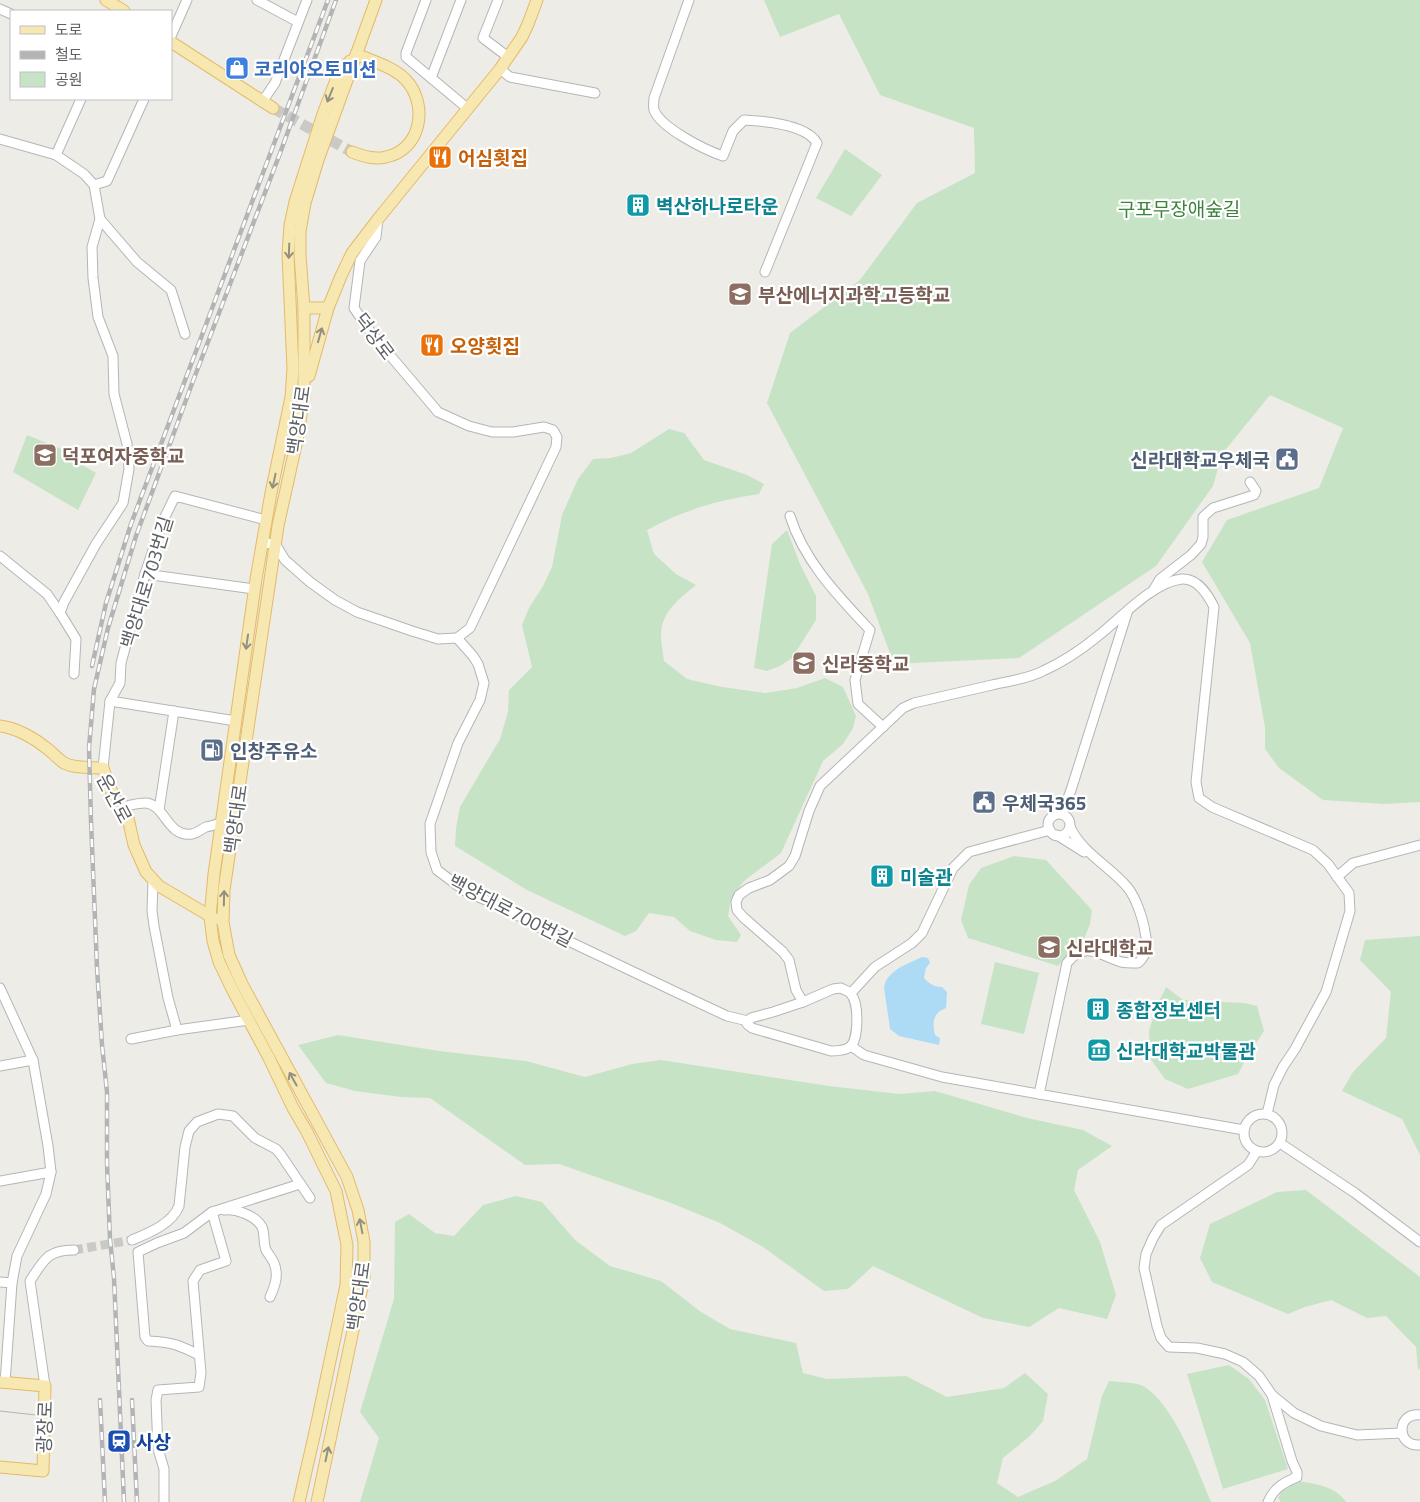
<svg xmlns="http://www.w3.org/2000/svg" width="1420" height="1502" viewBox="0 0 1420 1502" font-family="'Titillium Web','Noto Sans KR',sans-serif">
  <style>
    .green { fill: #c7e3c5 }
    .water { fill: #addbf6 }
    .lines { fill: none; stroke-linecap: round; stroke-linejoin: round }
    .minor-tunnel { stroke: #cac9c6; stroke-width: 9; stroke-dasharray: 9 4.5; stroke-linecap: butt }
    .major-tunnel { stroke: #cac9c6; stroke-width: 11; stroke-dasharray: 11 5.5; stroke-linecap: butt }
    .minor-casing { stroke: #b3b6b9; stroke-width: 11 }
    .major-casing { stroke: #e3ba6a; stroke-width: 13 }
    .minor { stroke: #fff; stroke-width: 9 }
    .major { stroke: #f7e8b2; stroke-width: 11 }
    .tram { stroke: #b3b4b5; stroke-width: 1 }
    .rail-casing { stroke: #b3b4b5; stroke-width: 4.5 }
    .rail { stroke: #fff; stroke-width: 2.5; stroke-dasharray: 8; stroke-linecap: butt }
    .oneway { stroke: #939080 }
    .labels { text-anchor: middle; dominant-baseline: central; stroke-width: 4.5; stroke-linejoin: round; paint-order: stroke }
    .shop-label { font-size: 19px; font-weight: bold; fill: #366cbe; stroke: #fff; text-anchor: start }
    .food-label { font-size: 19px; font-weight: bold; fill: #c56008; stroke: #fff; text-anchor: start }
    .culture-label { font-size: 19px; font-weight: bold; fill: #0d838f; stroke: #fff; text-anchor: start }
    .park-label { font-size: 19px; fill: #3f823e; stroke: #fff }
    .education-label { font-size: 19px; font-weight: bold; fill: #785e54; stroke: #fff; text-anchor: start }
    .street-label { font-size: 19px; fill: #5d6165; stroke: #fff }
    .service-label { font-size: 19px; font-weight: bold; fill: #4e5e75; stroke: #fff; text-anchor: start }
    .transit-label { font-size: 19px; font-weight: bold; fill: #164399; stroke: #fff; text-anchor: start }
  </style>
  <rect width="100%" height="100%" fill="#eeece6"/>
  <g class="green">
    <polygon points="764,0 1420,0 1420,802 1385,804 1323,800 1279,768 1265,749 1265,727 1250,643 1202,562 1227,520 1319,488 1343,428 1270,395 1222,454 1213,486 1156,566 1019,658 894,664 868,594 767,403 790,333 860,280 917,203 975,173 974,128 880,95 839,14 780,37"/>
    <polygon points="845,149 882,175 851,216 816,198"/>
    <path d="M669 429 684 433 704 460 747 475 764 484 759 494C718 500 684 510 647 530L654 554 676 574 696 585C680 598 662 611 661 634 661 643 663 653 664 661L687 679 722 687 765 693 797 688 825 678 843 687 856 716 853 728 843 744 823 761 781 853 744 881 731 899 728 916 741 935 737 942 716 940 690 931 674 917 649 913 636 931 625 936 527 890 455 846 456 828 460 807 500 739 508 712 509 690 532 667 522 625 529 608 543 586 552 567 562 515 578 479 593 459 611 458 631 453Z"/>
    <polygon points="27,435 69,452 74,460 96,473 78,510 13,472"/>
    <polygon points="787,530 800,564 816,596 816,620 792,658 780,666 767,671 754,668 772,544"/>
    <polygon points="1014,856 1046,860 1092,910 1090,924 1082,944 1071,952 1058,966 968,938 961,920 969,885 981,868"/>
    <polygon points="1420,936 1420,1155 1402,1119 1342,1091 1353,1072 1386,1038 1391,992 1360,960 1365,940"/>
    <polygon points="995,962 1039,973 1024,1034 981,1024"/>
    <polygon points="1166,987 1183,1000 1244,1003 1257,1006 1264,1031 1247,1057 1238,1074 1188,1089 1165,1079 1150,1058 1149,1031 1157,1006"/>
    <polygon points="338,1035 439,1051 526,1061 585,1077 632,1064 661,1060 829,1086 899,1094 935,1091 1027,1118 1083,1130 1112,1146 1078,1170 1074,1190 1100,1242 1116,1295 1107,1319 1059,1308 1029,1327 983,1318 873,1266 848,1289 824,1291 763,1247 720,1223 671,1203 559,1164 525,1165 430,1098 401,1097 355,1091 326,1083 298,1045"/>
    <polygon points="1306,1190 1420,1277 1420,1368 1418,1370 1416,1347 1386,1316 1367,1318 1331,1300 1305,1307 1288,1314 1212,1282 1200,1258 1210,1224 1277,1192"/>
    <path d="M516 1196 542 1202 575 1240 610 1266 661 1281 701 1312 730 1329 796 1343 803 1373 827 1379 906 1376 947 1397 1004 1388 1025 1373 1048 1394 1043 1421 1030 1436 1003 1458 997 1483 1018 1497 1055 1481 1087 1459 1102 1396 1109 1381C1118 1382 1136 1382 1143 1386 1175 1405 1197 1469 1211 1502H360L379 1438 360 1412 394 1299 395 1222 409 1214 435 1233 454 1236 483 1205Z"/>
    <polygon points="1229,1365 1249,1379 1265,1400 1288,1469 1223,1489 1187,1374"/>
    <path d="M1298 1481C1315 1484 1336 1486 1346 1502H1281L1278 1498 1285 1487Z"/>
  </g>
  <path class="water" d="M922 957 928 958 930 963 926 968 924 978C929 984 935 987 942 987L947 992 946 1008C933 1013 932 1022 935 1035L940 1038 939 1045 899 1036 890 1029 884 987C887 970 908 964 922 957Z"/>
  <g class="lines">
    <polyline class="minor-tunnel" points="74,1250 132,1240"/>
    <polyline class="major-tunnel" points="273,108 352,152"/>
    <g class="minor-casing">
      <g id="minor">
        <polyline points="257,0 298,22"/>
        <polyline points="426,0 406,53 406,57 467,108"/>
        <polyline points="498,0 483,38 508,57"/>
        <path d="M689 0 654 98C654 102 653 106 654 110 661 128 705 150 723 156L733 131 744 120C764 121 806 124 817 143L765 272"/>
        <polyline points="0,9 11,14"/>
        <polyline points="171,36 187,0"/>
        <polyline points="500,69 510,77 595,93"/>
        <polyline points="431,78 461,0"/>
        <polyline points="262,102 275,83 307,0"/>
        <polyline points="0,139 56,155 84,174 94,185 100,219 92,247 93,278 98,317 113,356 114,394 127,444 129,469 123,503 96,544 64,602 60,613"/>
        <polyline points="56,155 81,99"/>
        <polyline points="94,185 107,181 144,99"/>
        <polyline points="100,219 137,262 171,290 185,334"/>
        <polyline points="378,219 376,237 360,261 354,308 372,334 438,412 469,426 492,432 513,432 544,427 553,430 557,437 556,447 470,628 457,638"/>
        <path d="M790 516C804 561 838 596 870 630L855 680 858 704 883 727"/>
        <polyline points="262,542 276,545 285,560 310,582 335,600 357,612 412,631 438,639 457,638 473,656 478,664 484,683 480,700 458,743 430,824 431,852 437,870 465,891 508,910 541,928 680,994 727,1016 748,1021"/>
        <polyline points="0,556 47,594 60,613 76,639 74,674"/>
        <polyline points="145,574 254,589"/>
        <polyline points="1154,589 1160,579 1191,555 1201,544 1203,537 1203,517 1213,508 1254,495 1256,491 1250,482"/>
        <polyline points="110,701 236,721"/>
        <polyline points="103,768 110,701 120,683 121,663 145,574 162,523 175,496 266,520"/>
        <path d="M121 807C128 806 137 803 145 803 165 803 167 838 192 834 198 833 201 829 206 827 212 826 216 825 221 822"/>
        <polyline points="159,810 174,711"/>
        <polyline points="1062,814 1071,790 1127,613"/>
        <circle cx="1059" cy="825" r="11"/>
        <polyline points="1057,835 1084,852"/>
        <polyline points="1337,877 1353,863 1420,845"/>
        <polyline points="153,880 152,911 154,926 168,998 177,1030"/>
        <polyline points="0,988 33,1060 48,1146 51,1172 46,1194 17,1256 12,1283 5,1383"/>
        <path d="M841 988C844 990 849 991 851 994 859 1003 859 1039 850 1047 844 1051 837 1051 831 1051L752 1028 747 1024 748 1021 751 1018 773 1012 803 1002 833 989Z"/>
        <polyline points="851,993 875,967 912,943 922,933 953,868 969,852 1050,830"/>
        <path d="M803 1002 796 990 789 960 783 952 743 917 737 910 736 902 739 895 749 888 770 880 789 866 795 856 809 811 820 786 903 708 914 703C940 697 966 691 992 685 1009 681 1028 679 1043 671 1063 662 1081 650 1098 636 1121 618 1153 582 1182 579 1198 578 1208 595 1214 607L1196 782 1199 798 1212 807 1313 850 1328 864 1349 893 1350 911 1326 992 1295 1049 1283 1067 1274 1085 1267 1114"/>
        <polyline points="131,1039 177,1030 249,1020"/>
        <polyline points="851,1046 864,1055 942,1077 1244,1130"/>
        <polyline points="0,1066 33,1060"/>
        <path d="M1039 1094 1067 963C1085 940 1099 955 1121 962 1126 963 1132 963 1138 963 1148 954 1148 945 1145 932 1143 919 1136 898 1128 888 1111 867 1082 853 1070 827"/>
        <circle cx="1263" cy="1133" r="19"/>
        <polyline points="1280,1143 1355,1193 1420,1242"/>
        <polyline points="1257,1151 1248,1165 1161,1225 1153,1238 1146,1254 1144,1268 1157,1326 1161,1338 1169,1347 1197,1348 1225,1354 1243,1362 1259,1376 1272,1395 1294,1413 1321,1426 1357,1435 1402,1433"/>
        <polyline points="0,1181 51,1172"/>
        <path d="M224 1210C236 1209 255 1215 262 1227 265 1233 263 1243 266 1250 268 1254 272 1258 274 1263 279 1275 275 1286 270 1297"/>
        <path d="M132 1240C149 1233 172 1224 179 1206L185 1147 189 1131 197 1122 218 1114 233 1116 255 1138 276 1149 281 1155 310 1198"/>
        <polyline points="0,1282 12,1283"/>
        <path d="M199 1355C179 1345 172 1342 148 1341L145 1337 138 1252 157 1243 184 1233 212 1212 300 1184"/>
        <path d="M45 1386 30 1281C44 1260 47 1250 74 1250"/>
        <path d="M1420 1415C1396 1412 1396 1447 1420 1445"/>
        <polyline points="164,1502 164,1469 158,1449 156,1400 158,1390 199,1387 201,1373 193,1281 200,1270 226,1261 212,1212"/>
        <path d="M1268 1502C1274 1488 1283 1483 1297 1477V1472L1292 1461 1272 1395"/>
      </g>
    </g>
    <g class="major-casing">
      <g id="major">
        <polyline points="106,0 124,11"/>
        <polyline points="171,42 273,108"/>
        <path d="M352 152C363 156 374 160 386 157 421 150 429 105 406 80 394 67 372 61 356 54"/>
        <polyline points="304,308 328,308 341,276 352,253 378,219 500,69 522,37 528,24 537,0"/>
        <polyline points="309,376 328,308"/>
        <path d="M0 726C17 728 36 739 49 750 54 754 58 759 64 763 76 769 91 767 103 768L109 786 116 800 128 818 134 845 146 872 159 886 215 919"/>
        <polyline points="0,1382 45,1386 43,1471 0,1467"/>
        <polyline points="299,1502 315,1432 346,1285 347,1245 336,1191 307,1132 293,1108 268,1056 233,991 219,962 213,941 210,917 214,874 256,579 271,493 291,397 293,369 288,254 290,225 295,202 323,114 338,75 350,61"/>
        <polyline points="317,1502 364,1278 364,1242 358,1210 347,1177 242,984 229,955 223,922 224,890 278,526 297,440 304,397 304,308 300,255 300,231 305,203 318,160 376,0"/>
      </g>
    </g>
    <use href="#minor" class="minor"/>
    <use href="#major" class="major"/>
    <polyline class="tram" points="0,1411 36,1415"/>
    <g class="rail-casing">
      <g id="rail">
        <polyline points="92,666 106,603 131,524 328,0"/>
        <polyline points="100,1400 105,1502"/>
        <polyline points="132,1400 137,1502"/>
        <polyline points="124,1502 114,1278 110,1239 107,1164 107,1092 102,1045 97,968 91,821 89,748 94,689 108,628 136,536 193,381 279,156 336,0"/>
      </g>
    </g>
    <use href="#rail" class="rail"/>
  </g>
  <defs><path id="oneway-shaft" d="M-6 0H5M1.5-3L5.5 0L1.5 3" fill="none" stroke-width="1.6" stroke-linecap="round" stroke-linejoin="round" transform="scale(1.25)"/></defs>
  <g class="oneway">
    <use href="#oneway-shaft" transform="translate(330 95) rotate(112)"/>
    <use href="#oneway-shaft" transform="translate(289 251) rotate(92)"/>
    <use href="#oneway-shaft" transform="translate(320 335) rotate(-74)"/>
    <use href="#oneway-shaft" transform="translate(274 481) rotate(102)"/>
    <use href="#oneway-shaft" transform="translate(247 642) rotate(98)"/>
    <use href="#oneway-shaft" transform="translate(224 898) rotate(-89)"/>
    <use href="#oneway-shaft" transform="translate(293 1079) rotate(-119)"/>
    <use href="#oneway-shaft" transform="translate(361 1226) rotate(-101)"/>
    <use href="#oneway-shaft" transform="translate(327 1454) rotate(-78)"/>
  </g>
  <defs>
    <g id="shop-square" transform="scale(1.25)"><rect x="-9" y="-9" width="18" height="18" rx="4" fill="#3f7fe0" stroke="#fff"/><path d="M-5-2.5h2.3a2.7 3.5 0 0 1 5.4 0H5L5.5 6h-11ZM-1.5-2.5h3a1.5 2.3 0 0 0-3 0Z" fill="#fff"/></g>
    <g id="restaurant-square" transform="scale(1.25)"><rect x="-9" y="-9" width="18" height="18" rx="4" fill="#e8710a" stroke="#fff"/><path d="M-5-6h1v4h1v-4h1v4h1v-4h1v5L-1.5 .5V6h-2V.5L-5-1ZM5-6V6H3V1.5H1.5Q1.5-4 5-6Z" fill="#fff"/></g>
    <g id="building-square" transform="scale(1.25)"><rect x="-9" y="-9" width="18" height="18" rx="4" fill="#0f9aa8" stroke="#fff"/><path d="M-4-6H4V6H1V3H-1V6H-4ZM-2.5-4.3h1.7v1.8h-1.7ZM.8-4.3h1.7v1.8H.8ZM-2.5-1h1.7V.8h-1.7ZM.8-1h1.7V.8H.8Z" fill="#fff"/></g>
    <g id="school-square" transform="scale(1.25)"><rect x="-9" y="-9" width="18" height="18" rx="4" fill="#8d6e63" stroke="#fff"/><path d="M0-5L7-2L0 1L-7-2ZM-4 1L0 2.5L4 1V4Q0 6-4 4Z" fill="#fff"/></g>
    <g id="civic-square" transform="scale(1.25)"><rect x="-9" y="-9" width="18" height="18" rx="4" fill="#5c6f8a" stroke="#fff"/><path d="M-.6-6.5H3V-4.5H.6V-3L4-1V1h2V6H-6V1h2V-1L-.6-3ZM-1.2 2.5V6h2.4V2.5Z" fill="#fff"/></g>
    <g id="fuel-square" transform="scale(1.25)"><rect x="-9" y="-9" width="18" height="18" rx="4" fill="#5c6f8a" stroke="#fff"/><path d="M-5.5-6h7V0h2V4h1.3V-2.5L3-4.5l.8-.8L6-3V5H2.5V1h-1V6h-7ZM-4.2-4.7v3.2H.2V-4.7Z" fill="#fff"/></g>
    <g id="university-square" transform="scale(1.25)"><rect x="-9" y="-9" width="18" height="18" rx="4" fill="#8d6e63" stroke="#fff"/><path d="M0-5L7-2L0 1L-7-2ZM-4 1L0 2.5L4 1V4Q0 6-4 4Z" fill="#fff"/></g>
    <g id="museum-square" transform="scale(1.25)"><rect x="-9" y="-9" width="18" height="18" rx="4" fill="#0f9aa8" stroke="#fff"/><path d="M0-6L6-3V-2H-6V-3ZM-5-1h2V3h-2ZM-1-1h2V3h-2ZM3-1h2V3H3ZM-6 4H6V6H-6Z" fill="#fff"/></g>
    <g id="station-square" transform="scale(1.25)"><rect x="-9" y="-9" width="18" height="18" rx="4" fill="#1a4fb4" stroke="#fff"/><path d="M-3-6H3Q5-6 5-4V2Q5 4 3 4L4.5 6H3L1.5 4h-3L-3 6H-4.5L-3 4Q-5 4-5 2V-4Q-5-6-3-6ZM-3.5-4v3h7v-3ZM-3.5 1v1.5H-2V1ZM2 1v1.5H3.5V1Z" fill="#fff"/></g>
  </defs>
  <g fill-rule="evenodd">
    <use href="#shop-square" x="237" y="68"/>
    <use href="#restaurant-square" x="440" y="157"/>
    <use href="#building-square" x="638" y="205"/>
    <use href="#school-square" x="740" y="294"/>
    <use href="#restaurant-square" x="432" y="345"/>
    <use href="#school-square" x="45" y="455"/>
    <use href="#civic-square" x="1287" y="459"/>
    <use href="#school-square" x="804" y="663"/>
    <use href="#fuel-square" x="212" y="750"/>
    <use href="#civic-square" x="984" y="802"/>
    <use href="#building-square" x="882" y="876"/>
    <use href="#university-square" x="1049" y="947"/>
    <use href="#building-square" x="1098" y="1009"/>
    <use href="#museum-square" x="1099" y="1050"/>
    <use href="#station-square" x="119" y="1441"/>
  </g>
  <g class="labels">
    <g class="shop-label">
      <text x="254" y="68">코리아오토미션</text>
    </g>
    <g class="food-label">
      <text x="458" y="157">어심횟집</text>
      <text x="450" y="345">오양횟집</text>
    </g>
    <g class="culture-label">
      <text x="656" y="205">벽산하나로타운</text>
      <text x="900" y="876">미술관</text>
      <text x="1116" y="1009">종합정보센터</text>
      <text x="1116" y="1050">신라대학교박물관</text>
    </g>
    <g class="park-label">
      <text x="1179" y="208">구포무장애숲길</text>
    </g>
    <g class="education-label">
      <text x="758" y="294">부산에너지과학고등학교</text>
      <text x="62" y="455">덕포여자중학교</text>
      <text x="822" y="663">신라중학교</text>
      <text x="1066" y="947">신라대학교</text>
    </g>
    <g class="street-label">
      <text transform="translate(375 336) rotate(53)">덕상로</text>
      <text transform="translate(298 420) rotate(-82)">백양대로</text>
      <text transform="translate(146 582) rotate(-73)">백양대로703번길</text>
      <text transform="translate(115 798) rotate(62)">운산로</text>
      <text transform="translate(235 819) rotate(-82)">백양대로</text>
      <text transform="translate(511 910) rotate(27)">백양대로700번길</text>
      <text transform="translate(358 1296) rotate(-82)">백양대로</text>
      <text transform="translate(44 1427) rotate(-88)">광장로</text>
    </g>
    <g class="service-label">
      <text x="1270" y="459" text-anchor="end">신라대학교우체국</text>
      <text x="230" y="750">인창주유소</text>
      <text x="1002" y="802">우체국365</text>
    </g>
    <g class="transit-label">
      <text x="136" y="1441">사상</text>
    </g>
  </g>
  <rect x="10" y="10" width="162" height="90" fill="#ffffff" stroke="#bec0c1"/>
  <rect x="20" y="26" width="25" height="8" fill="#f7e8b2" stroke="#bec0c1"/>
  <text x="55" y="35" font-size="15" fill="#5d6165">도로</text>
  <rect x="20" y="51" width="25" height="8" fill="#b3b4b5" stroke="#bec0c1"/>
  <text x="55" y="60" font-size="15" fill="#5d6165">철도</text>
  <rect x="20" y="72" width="25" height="15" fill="#c7e3c5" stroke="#bec0c1"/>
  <text x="55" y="85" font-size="15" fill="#5d6165">공원</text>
</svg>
